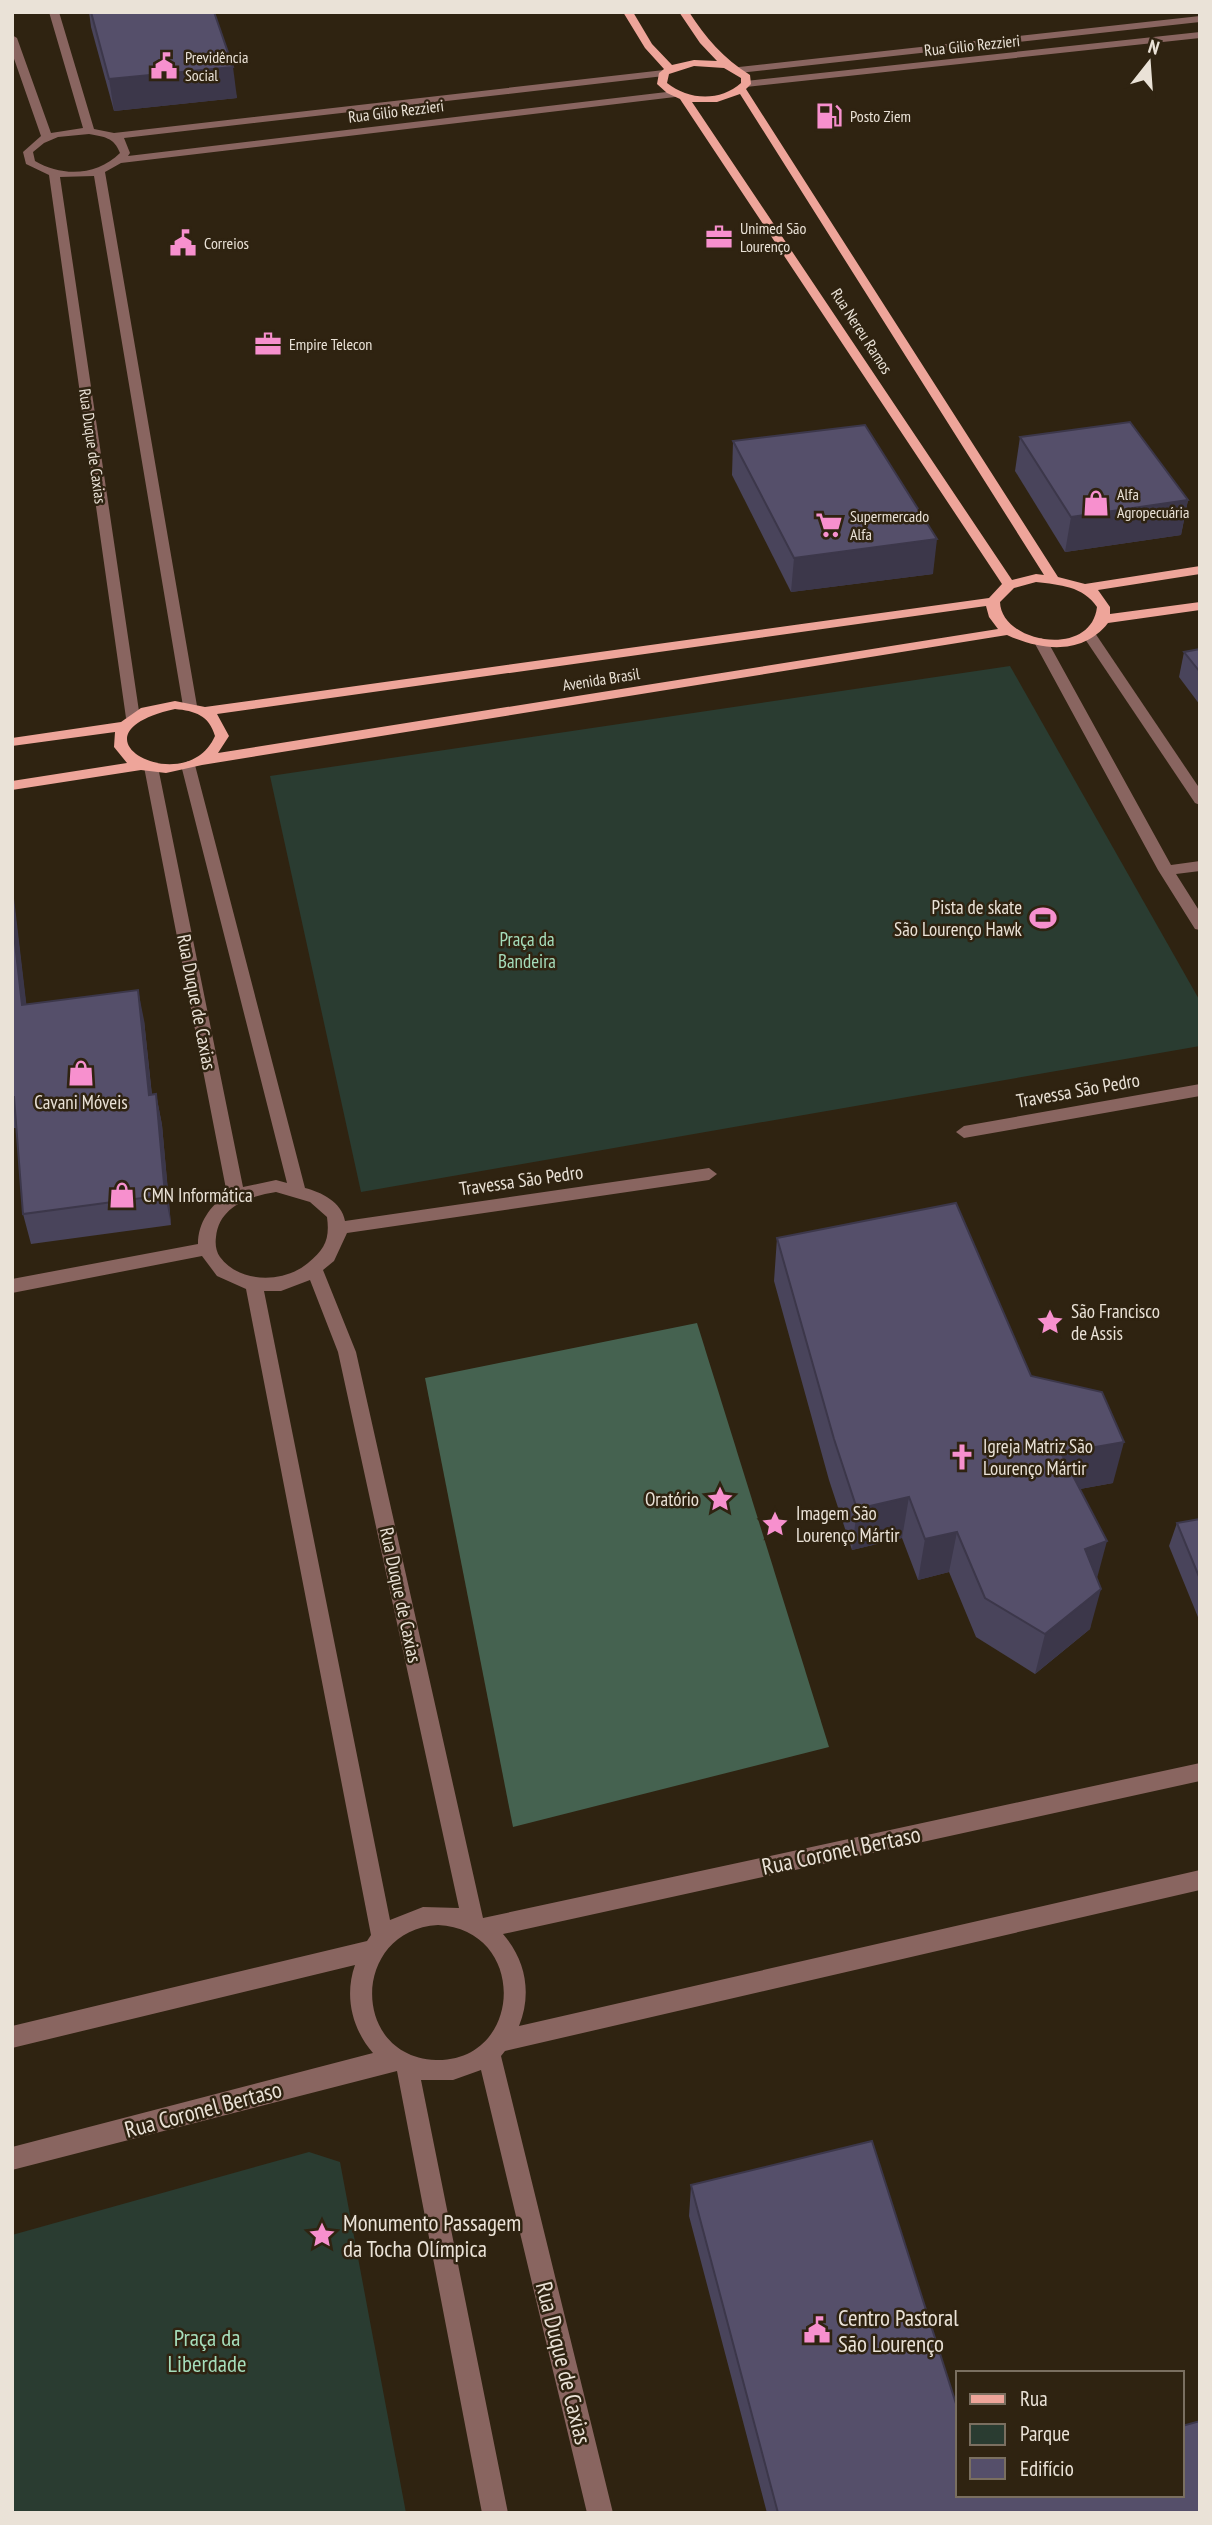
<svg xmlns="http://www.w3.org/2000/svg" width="1212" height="2525" viewBox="0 0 1212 2525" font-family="'PT Sans Narrow',sans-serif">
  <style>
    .green { fill: #2a3c31 }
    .forest { fill: #456250 }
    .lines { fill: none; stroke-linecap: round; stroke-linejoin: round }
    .minor { fill: #896560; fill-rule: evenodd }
    .major { fill: #eea59a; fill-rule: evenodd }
    .wall { fill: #49445b }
    .shaded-wall { fill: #3c374a }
    .building { fill: #554f6a; stroke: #3c374a; stroke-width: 2 }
    .labels { text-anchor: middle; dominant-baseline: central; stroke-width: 5; stroke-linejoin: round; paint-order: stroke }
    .far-street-label { font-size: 16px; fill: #eae2d7; stroke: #2f2311 }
    .far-poi-label { font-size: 16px; fill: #eae2d7; stroke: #2f2311; text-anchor: start }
    .poi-label { font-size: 19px; fill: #eae2d7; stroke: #2f2311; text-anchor: start }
    .park-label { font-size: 19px; fill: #a5ddbb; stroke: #2f2311 }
    .street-label { font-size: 19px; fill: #eae2d7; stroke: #2f2311 }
    .near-street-label { font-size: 23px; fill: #eae2d7; stroke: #2f2311 }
    .near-poi-label { font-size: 23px; fill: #eae2d7; stroke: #2f2311; text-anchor: start }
    .near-park-label { font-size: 23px; fill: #a5ddbb; stroke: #2f2311 }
  </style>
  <rect width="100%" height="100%" fill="#2f2311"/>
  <g class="green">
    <polygon points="1010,666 1200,1001 1200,1046 361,1192 270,776"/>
    <polygon points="309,2152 340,2162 406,2513 12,2513 12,2235"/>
  </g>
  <polygon class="forest" points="697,1323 829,1747 513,1827 425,1378"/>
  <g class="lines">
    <g class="minor">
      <path d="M49 12H59L94 129 114 133 664 70 669 73 664 76 124 138 130 153 128 156 675 91 680 94 675 97 121 163 105 172 197 706 190 710 183 706 94 176 60 177 140 718 133 722 126 718 49 175 26 164 23 152 41 136 12 53V35L17 38 51 133 83 128ZM89 134C104 137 114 137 120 153 97 176 62 177 35 161L33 152 44 143 58 137Z"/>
      <polygon points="1200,16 1200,22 739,73 734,70 739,67"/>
      <polygon points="1200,32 1200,38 746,87 741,84 746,81"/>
      <polygon points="1090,632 1095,633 1200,789 1200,805 1195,803 1083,636"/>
      <polygon points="1041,638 1048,642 1171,865 1200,861 1200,871 1176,874 1200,912 1200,930 1195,929 1158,870 1034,642"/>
      <path d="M188 761 195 765 305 1188C321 1192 342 1202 345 1221L709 1168 717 1174 709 1180 347 1233 334 1261 323 1270 356 1352 483 1918 1200 1763V1781L503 1934C526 1960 532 1994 519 2026L1200 1870V1890L505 2051 501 2056 613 2513H587L481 2070 453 2080H421L508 2513H482L397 2071 12 2170V2147L373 2053C352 2029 344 1996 355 1965L12 2048V2026L367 1941 371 1935 246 1289 217 1276 202 1256 12 1293V1279L198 1244C198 1223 210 1206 227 1194L144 767 146 764H156L158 767 243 1187 276 1180 287 1183 181 765ZM276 1192 310 1202 327 1217C330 1239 325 1249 308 1263 285 1283 240 1284 220 1257 216 1252 215 1244 216 1237 219 1206 250 1196 276 1192ZM310 1280 338 1352 459 1908 423 1907 390 1920 264 1291H281ZM438 1925C529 1930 523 2062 436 2060 350 2057 351 1930 438 1925Z"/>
      <polygon points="1200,1084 1200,1096 964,1138 956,1132 964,1126"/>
    </g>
    <path class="major" d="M623 12H633L652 44 672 65 694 60 717 61 700 43 679 12H689C706 38 723 58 750 75L751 84 746 89 1058 577 1085 584 1200 566V574L1098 590 1110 607V614L1200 602V610L1108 623C1083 655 1042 651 1007 635L202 765 166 773 141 770 12 790V781L127 763 114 747 115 732 12 746V738L121 722 141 708 175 701 205 707 989 598 1002 584 680 99 667 93 657 84 659 73 664 69 645 48ZM694 66 724 68 741 78V83C720 102 688 100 667 83L669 74ZM740 94 1044 575 1036 574 1012 580 692 102H717ZM1036 582C1060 585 1083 586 1097 607 1091 659 1001 643 1000 602L1014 588ZM986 606 989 617 998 629 218 753 229 736 217 714ZM175 709C195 711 209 715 215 736 186 802 59 735 175 709Z"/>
  </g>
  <g class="wall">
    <polygon points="89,12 214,12 237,98 114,111 91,27"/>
    <polygon points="1020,437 1188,500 1181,535 1065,552 1015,471"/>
    <polygon points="733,441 933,574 791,592 732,475"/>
    <polygon points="1200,649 1200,705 1179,677 1184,652"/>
    <polygon points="12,887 26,1004 144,1020 152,1095 156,1094 162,1125 171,1225 31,1244 23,1214 17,1128 12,1128"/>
    <polygon points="777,1238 1031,1376 1113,1483 1080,1489 1097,1578 1090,1629 1035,1674 976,1637 949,1572 918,1580 902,1538 852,1550 829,1480 774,1281"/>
    <polygon points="1200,1519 1200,1622 1169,1546 1177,1523"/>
    <polygon points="691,2185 958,2495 1200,2513 767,2513 689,2216"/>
  </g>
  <g class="shaded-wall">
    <polygon points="233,67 237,98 114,111 109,79"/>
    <polygon points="1188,500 1181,535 1065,552 1071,517"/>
    <polygon points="937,539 933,574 791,592 794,558"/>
    <polygon points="12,887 13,890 30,1035 22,1005 12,917"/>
    <polygon points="138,990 144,1020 155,1126 149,1095"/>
    <polygon points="156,1094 162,1125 171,1225 165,1195"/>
    <polygon points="1124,1442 1113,1483 1052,1494 1061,1453"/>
    <polygon points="909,1497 902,1538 852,1550 857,1509"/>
    <polygon points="957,1532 949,1572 918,1580 925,1539"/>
    <polygon points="1107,1541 1096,1582 1085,1549"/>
    <polygon points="1101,1589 1090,1629 1035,1674 1045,1634"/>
  </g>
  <g class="building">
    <polygon points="91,12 214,12 233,67 109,79"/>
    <polygon points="1130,422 1188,500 1071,517 1020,437"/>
    <polygon points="865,425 937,539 794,558 733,441"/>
    <polygon points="1200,649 1200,672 1184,652"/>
    <polygon points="12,917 22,1005 138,990 149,1095 156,1094 165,1195 23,1214 14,1097 12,1097"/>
    <polygon points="956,1203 1031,1376 1102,1392 1124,1442 1061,1453 1107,1541 1085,1549 1101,1589 1045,1634 985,1598 957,1532 925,1539 909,1497 857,1509 834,1439 777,1238"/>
    <polygon points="1200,1519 1200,1579 1177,1523"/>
    <polygon points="872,2141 958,2410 958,2495 1182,2495 1182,2426 1200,2421 1200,2513 778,2513 691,2185"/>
  </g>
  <defs>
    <g id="civic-bare" transform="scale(2.1)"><path d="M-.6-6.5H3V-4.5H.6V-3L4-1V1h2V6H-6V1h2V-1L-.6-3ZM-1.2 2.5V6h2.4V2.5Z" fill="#f790ce" stroke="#2f2311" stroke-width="2.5" paint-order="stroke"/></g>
    <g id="fuel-bare" transform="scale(2.1)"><path d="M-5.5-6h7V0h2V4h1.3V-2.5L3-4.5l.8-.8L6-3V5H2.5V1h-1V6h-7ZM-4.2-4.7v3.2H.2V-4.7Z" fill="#f790ce" stroke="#2f2311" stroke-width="2.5" paint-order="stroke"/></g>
    <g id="office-bare" transform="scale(2.1)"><path d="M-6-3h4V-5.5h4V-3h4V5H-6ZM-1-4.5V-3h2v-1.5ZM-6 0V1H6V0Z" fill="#f790ce" stroke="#2f2311" stroke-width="2.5" paint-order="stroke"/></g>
    <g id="shop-bare" transform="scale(2.1)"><path d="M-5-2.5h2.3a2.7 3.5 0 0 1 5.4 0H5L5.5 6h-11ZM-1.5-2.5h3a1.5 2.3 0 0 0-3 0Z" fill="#f790ce" stroke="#2f2311" stroke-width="2.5" paint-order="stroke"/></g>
    <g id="supermarket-bare" transform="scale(2.1)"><path d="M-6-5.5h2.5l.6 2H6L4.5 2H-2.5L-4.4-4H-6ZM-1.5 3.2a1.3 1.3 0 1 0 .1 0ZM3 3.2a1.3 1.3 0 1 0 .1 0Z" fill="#f790ce" stroke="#2f2311" stroke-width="2.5" paint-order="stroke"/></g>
    <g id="stadium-bare" transform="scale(2.1)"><path d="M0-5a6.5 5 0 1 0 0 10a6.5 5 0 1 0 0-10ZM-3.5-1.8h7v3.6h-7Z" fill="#f790ce" stroke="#2f2311" stroke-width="2.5" paint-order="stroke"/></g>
    <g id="sight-bare" transform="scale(2.1)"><path d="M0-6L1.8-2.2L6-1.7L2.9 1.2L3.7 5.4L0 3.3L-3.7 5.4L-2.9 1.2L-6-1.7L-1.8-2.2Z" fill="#f790ce" stroke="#2f2311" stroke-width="2.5" paint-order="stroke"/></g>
    <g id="church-bare" transform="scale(2.1)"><path d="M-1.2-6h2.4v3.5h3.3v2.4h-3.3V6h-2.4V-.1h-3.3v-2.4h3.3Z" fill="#f790ce" stroke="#2f2311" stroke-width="2.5" paint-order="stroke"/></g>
  </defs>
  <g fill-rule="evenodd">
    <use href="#civic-bare" x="164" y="66"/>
    <use href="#fuel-bare" x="829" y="116"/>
    <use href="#office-bare" x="719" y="237"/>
    <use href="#civic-bare" x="183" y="243"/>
    <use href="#office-bare" x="268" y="344"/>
    <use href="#shop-bare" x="1096" y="503"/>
    <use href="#supermarket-bare" x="829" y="525"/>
    <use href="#stadium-bare" x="1043" y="918"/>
    <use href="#shop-bare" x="81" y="1073"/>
    <use href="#shop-bare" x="122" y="1195"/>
    <use href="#sight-bare" x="1050" y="1322"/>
    <use href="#church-bare" x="962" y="1457"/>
    <use href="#sight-bare" x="720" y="1499"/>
    <use href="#sight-bare" x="775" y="1524"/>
    <use href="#sight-bare" x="322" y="2235"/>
    <use href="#civic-bare" x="817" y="2330"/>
  </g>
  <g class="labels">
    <g class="far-street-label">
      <text transform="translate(972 45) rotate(-6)">Rua Gilio Rezzieri</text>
      <text transform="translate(396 111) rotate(-7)">Rua Gilio Rezzieri</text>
      <text transform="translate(862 331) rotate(57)">Rua Nereu Ramos</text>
      <text transform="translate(93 446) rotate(82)">Rua Duque de Caxias</text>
      <text transform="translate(601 679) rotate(-9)">Avenida Brasil</text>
    </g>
    <g class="far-poi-label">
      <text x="185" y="57">Previdência<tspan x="185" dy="18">Social</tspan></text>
      <text x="850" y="116">Posto Ziem</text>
      <text x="740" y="228">Unimed São<tspan x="740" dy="18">Lourenço</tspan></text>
      <text x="204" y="243">Correios</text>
      <text x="289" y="344">Empire Telecon</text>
      <text x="1117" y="494">Alfa<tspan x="1117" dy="18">Agropecuária</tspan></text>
      <text x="850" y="516">Supermercado<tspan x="850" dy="18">Alfa</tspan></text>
    </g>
    <g class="poi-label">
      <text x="1022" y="907" text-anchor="end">Pista de skate<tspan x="1022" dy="22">São Lourenço Hawk</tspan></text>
      <text x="81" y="1102" text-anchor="middle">Cavani Móveis</text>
      <text x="143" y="1195">CMN Informática</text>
      <text x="1071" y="1311">São Francisco<tspan x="1071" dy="22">de Assis</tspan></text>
      <text x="983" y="1446">Igreja Matriz São<tspan x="983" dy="22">Lourenço Mártir</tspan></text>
      <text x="699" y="1499" text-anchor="end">Oratório</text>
      <text x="796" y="1513">Imagem São<tspan x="796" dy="22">Lourenço Mártir</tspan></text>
    </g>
    <g class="park-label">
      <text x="527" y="939">Praça da<tspan x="527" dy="22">Bandeira</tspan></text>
    </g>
    <g class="street-label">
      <text transform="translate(197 1002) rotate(79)">Rua Duque de Caxias</text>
      <text transform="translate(1078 1090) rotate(-10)">Travessa São Pedro</text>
      <text transform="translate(521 1180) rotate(-8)">Travessa São Pedro</text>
      <text transform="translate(401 1595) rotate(78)">Rua Duque de Caxias</text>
    </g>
    <g class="near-street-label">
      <text transform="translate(841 1850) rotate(-12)">Rua Coronel Bertaso</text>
      <text transform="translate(203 2109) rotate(-15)">Rua Coronel Bertaso</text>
      <text transform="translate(564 2363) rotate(76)">Rua Duque de Caxias</text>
    </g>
    <g class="near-poi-label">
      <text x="343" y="2222">Monumento Passagem<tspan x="343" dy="26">da Tocha Olímpica</tspan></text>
      <text x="838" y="2317">Centro Pastoral<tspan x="838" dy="26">São Lourenço</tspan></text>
    </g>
    <g class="near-park-label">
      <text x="207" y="2337">Praça da<tspan x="207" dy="26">Liberdade</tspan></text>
    </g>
  </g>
  <rect width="1212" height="2525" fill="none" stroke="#eae2d7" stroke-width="28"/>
  <rect x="956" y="2371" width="228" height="126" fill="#2f2311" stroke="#7a6f60" stroke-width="2"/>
  <rect x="970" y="2394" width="35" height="10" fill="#eea59a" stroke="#7a6f60" stroke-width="2"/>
  <text x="1020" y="2406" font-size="21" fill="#eae2d7">Rua</text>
  <rect x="970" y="2424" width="35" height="21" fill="#2a3c31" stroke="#7a6f60" stroke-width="2"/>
  <text x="1020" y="2441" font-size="21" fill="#eae2d7">Parque</text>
  <rect x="970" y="2458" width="35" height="21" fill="#554f6a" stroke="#7a6f60" stroke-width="2"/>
  <text x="1020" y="2476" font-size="21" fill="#eae2d7">Edifício</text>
  <g transform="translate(1149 63) rotate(17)" stroke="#2f2311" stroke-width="5" paint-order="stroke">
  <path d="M0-5L12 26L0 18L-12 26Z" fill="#eae2d7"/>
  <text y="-10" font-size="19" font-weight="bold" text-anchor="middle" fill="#eae2d7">N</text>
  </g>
</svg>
